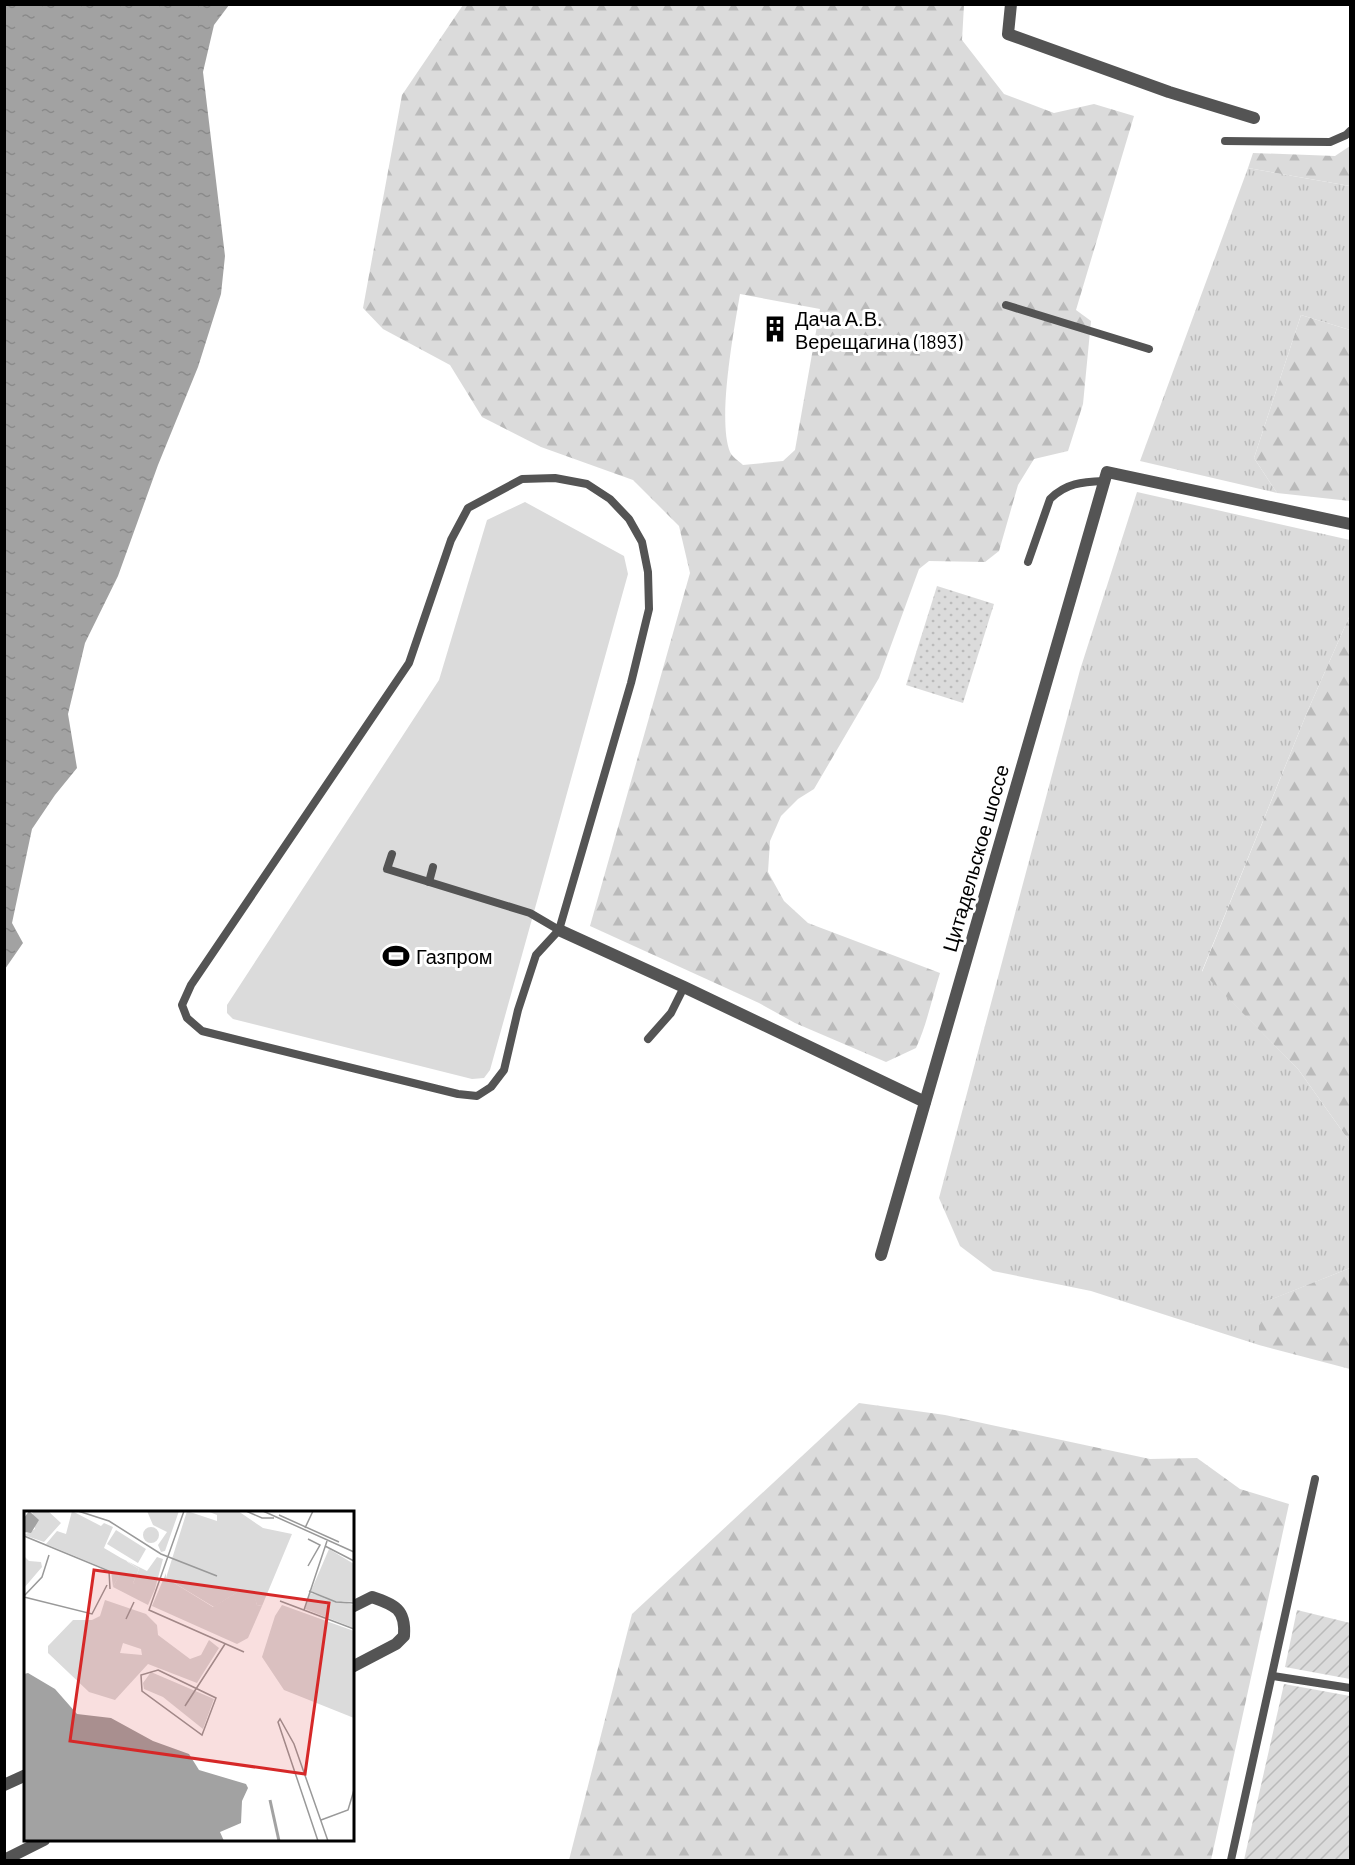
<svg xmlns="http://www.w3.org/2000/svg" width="1355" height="1865" viewBox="0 0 1355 1865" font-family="Barlow,sans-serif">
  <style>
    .grass { fill: url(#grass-tufts) }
    .forest { fill: url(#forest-firs); fill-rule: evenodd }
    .park { fill: url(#park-dots) }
    .garden { fill: url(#garden-furrows) }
    .pitch { fill: #dbdbdb }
    .water { fill: url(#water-ripples) }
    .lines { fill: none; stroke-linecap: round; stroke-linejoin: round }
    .lane { stroke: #545454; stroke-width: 8 }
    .street { stroke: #545454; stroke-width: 12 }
    .labels { text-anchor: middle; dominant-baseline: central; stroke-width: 6; stroke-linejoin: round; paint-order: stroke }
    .poi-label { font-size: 20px; fill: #000; stroke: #fff; text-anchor: start }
    .street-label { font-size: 20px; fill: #000; stroke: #fff }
    .inset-river { fill: none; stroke: #a2a2a2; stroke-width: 3 }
    .inset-road { fill: none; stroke: #999; stroke-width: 1.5 }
    .view { fill: #d62828; fill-opacity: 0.15; stroke: #d62828; stroke-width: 3 }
    .inset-edge { fill: none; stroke: #000; stroke-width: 3 }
  </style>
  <defs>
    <pattern id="grass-tufts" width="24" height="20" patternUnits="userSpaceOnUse" patternTransform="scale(1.5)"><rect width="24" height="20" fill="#dbdbdb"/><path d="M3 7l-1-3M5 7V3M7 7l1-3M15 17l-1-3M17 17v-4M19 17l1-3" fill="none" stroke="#bababa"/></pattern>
    <pattern id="forest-firs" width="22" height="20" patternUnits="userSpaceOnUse" patternTransform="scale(1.5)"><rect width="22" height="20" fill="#dbdbdb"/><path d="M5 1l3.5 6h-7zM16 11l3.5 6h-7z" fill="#bababa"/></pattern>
    <pattern id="park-dots" width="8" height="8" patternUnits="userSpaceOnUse" patternTransform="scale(1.5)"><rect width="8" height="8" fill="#dbdbdb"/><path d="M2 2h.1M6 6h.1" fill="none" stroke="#bababa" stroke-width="1.8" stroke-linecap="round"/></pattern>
    <pattern id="garden-furrows" width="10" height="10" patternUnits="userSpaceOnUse" patternTransform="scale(1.5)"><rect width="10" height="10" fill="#dbdbdb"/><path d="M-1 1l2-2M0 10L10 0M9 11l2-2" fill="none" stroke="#bababa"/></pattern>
    <pattern id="water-ripples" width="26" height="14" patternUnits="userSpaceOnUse" patternTransform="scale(1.5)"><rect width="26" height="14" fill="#a2a2a2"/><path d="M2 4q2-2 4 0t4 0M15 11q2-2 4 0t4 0" fill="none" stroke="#8a8a8a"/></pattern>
  </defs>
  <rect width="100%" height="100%" fill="#fff"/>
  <g class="grass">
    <polygon points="1248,168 1350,186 1350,330 1301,315 1254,458 1277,493 1140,461"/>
    <polygon points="1137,492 1350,540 1350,615 1308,710 1202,971 1298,1069 1350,1142 1350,1268 1260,1304 1259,1345 1091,1291 993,1271 960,1246 939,1198 1080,670"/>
  </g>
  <g class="forest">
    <path d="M463 5H964L962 40 1004 94 1054 113 1094 104 1134 116 1076 310 1091 321 1083 404 1068 451 1034 459 1018 485 999 551 985 562 929 561 919 569 879 678 814 789 798 799 781 816 770 841 768 872 784 901 808 923 940 973C932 998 927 1024 916 1048L886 1062 795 1023 759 1003 590 926 690 573 679 526 633 480 541 447 482 417 450 365 383 329 363 308 402 95ZM740 294 820 309 795 450 783 461 743 465C739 461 732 457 730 452 717 419 734 330 740 294Z"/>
    <polygon points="1350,146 1350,186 1248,168 1253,153 1335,156"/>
    <polygon points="1301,315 1350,330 1350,501 1277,493 1254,458"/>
    <polygon points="1350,615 1350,1142 1298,1069 1202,972 1308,710"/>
    <polygon points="1350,1268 1350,1369 1259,1345 1259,1304"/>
    <polygon points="859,1403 945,1415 1150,1459 1197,1458 1240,1489 1289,1504 1211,1860 569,1860 632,1614"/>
  </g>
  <polygon class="park" points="937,586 994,604 963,703 906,685"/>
  <g class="garden">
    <polygon points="1297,1610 1350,1623 1350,1679 1285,1667"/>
    <polygon points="1284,1684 1350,1696 1350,1860 1244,1860"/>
  </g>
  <polygon class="pitch" points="525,502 624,556 628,574 490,1070 484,1078 472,1079 233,1019 227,1013 227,1005 439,680 487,520"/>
  <polygon class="water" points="5,4 229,5 214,25 203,72 225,256 221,294 198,367 158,465 118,576 85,643 68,714 77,768 55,795 32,829 12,923 23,943 5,969"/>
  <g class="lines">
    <g class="lane">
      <polyline points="1225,141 1330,142 1346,135 1350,131"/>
      <polyline points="1006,305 1149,349"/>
      <polygon points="555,478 587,484 610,499 629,519 642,542 648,572 649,609 631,683 559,930 536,955 518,1010 504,1070 491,1087 477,1096 458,1094 202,1031 187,1018 182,1005 191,985 409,663 451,540 468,508 522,479"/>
      <path d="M1028 562 1050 499C1066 483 1082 482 1104 481"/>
      <polyline points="392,854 387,869 530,913 559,930"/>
      <polyline points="429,882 433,867"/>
      <polyline points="648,1039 671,1013 684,987"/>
      <polyline points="1273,1676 1350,1688"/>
      <polyline points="1231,1860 1315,1479"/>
    </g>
    <g class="street">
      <polyline points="1011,4 1008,34 1169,92 1254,118"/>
      <polyline points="559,930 684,987 925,1102"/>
      <polyline points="881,1255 1107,472 1350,524"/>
      <path d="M352 1607 372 1597C395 1605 406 1609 404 1636L396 1644 352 1667"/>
      <polyline points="4,1785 26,1775"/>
      <polyline points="4,1860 44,1840"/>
    </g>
  </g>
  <defs>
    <g id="building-bare" transform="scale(2.07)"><path d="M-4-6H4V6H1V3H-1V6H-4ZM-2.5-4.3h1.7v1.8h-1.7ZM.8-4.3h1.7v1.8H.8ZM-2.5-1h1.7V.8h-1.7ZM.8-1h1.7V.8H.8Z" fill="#000" stroke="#fff" stroke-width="2.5" paint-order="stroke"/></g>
    <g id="stadium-bare" transform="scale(2.07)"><path d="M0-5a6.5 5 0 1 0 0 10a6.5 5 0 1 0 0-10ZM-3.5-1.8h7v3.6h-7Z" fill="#000" stroke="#fff" stroke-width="2.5" paint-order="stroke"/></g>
  </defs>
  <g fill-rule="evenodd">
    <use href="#building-bare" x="775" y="329"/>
    <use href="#stadium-bare" x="396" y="956"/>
  </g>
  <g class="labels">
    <g class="poi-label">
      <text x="795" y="318">Дача А.В.<tspan x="795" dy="23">Верещагина (1893)</tspan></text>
      <text x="416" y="956">Газпром</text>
    </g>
    <g class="street-label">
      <text transform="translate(975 858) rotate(-74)">Цитадельское шоссе</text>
    </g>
  </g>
  <g transform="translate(24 1511)">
    <rect width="330" height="330" fill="#fff"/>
    <path d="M102 50 115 58 109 72 131 78 124 94 89 76ZM142 62V67L189 96 215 80 230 82 233 94 238 95 224 127 213 133 128 95Z" fill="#dbdbdb"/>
    <path d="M8 0H24L37 12 20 31 0 24 11 18ZM48 0 77 15 80 12 89 16 80 37 97 47 123 60 133 46 139 48 131 78 126 80 109 72 115 58 103 50 89 76 87 60 22 33 33 20 42 23ZM123 0H155L141 40 137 41 134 34 143 21 129 14ZM163 0 193 10V4L183 0H214L239 17 268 23 238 95 233 94 229 82 215 80 190 96 142 67ZM0 45 5 50 17 51 18 56 0 77ZM81 89 122 103 133 114 134 124 166 148 177 144 185 129 195 137 173 172 124 153 91 189 65 181 24 142V135L49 109H68L76 105ZM99 132 117 138 118 144 96 142ZM258 94 330 120V207L260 179 238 146 251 105Z" fill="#dbdbdb" fill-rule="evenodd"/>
    <path d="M305 38 330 53V91L311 90 287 80ZM286 82 330 94V117L281 98Z" fill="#dbdbdb"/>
    <path d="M119 24a8 8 0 1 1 16 0a8 8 0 1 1-16 0ZM92 19 122 38 114 52 83 33ZM127 161 190 188 179 218 139 186 120 178 119 172Z" fill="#dbdbdb"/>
    <path d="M5 0 15 9 7 22 0 21V7ZM4 162 31 178 53 203 87 207 129 230 165 243 175 259 222 273 224 277 218 290 217 312 196 321 200 330H0V163Z" fill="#a2a2a2"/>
    <path class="inset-river" d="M246 289 255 330"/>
    <path class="inset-road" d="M54 0 85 10 137 43 193 65M160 0 125 99 220 141M222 0 238 7H250M239 0 330 41M255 4 315 31M281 17 289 0M0 25 85 60 86 78M284 28 296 34 284 55M301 35 330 50M285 80 312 91 330 92M0 85 18 66 25 44M0 86 68 103 83 74M256 90 330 118M280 99 303 30M102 108 110 91M134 159 192 187 178 224 118 180 117 164ZM161 195 201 133M297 309 324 299 330 279M294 330 254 211 256 208 270 233 304 330"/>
    <path class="view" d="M70 59 305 92 281 263 46 230Z"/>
    <rect width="330" height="330" class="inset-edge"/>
  </g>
  <rect width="1355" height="1865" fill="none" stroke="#000000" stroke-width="12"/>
</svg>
